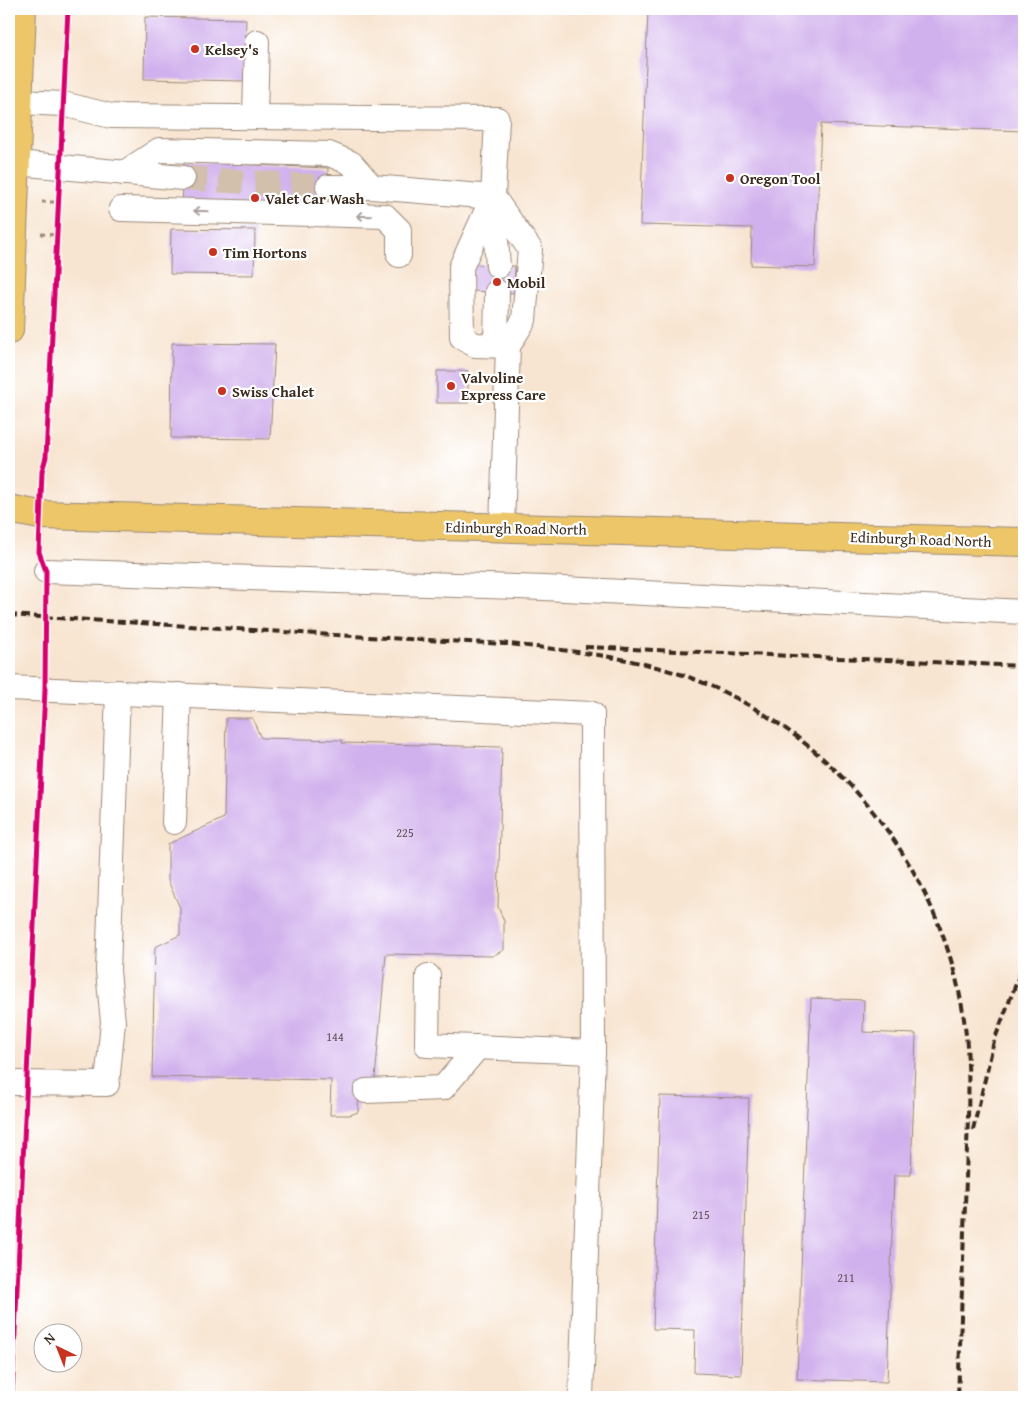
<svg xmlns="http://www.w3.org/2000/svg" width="1033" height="1406" viewBox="0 0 1033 1406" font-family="'Gentium Book Plus',serif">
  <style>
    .building { fill: #d1b1ed }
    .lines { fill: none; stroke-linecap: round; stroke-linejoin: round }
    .minor-tunnel { stroke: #d2c0ad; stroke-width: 24; stroke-dasharray: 24 12; stroke-linecap: butt }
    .minor-casing { stroke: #9a8878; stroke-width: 26 }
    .major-casing { stroke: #9a8878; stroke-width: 30 }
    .path { stroke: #9a8878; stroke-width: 3; stroke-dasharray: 4 4; stroke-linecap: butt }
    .minor { stroke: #fff; stroke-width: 24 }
    .major { stroke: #ecc669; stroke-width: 28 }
    .rail { stroke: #3b2a1e; stroke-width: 4; stroke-dasharray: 8 4; stroke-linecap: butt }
    .cycleway-casing { stroke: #fff; stroke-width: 8 }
    .cycleway { stroke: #d6006c; stroke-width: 5 }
    .oneway { stroke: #a79f9a }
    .poi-dot { fill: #c8321e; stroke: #fff; stroke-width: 2 }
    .labels { text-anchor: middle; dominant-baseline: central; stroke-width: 4.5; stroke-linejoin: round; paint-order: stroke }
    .number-label { font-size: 12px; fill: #604c52 }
    .poi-label { font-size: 15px; font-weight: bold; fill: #3b2a1e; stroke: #fff; text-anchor: start }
    .street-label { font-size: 15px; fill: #3b2a1e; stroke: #fff }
  </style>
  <rect width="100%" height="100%" fill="#fff"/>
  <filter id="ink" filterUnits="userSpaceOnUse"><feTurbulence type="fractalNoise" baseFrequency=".02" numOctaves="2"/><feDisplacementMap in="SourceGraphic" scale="10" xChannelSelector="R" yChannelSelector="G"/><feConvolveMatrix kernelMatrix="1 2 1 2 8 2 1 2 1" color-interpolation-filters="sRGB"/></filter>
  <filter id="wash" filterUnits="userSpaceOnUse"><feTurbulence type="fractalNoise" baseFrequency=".0096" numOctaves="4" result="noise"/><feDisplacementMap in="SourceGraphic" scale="20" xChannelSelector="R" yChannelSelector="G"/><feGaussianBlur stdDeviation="1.12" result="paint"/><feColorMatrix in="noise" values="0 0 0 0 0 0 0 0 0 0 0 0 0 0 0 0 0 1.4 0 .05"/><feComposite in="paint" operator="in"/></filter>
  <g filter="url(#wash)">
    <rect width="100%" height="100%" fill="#f8e5d1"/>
    <g id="blocks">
      <g class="building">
        <polygon points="648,9 1024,9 1024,131 821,124 815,267 751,265 752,228 640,225"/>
        <polygon points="145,17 246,19 244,81 144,79"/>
        <polygon points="184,162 328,168 327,214 182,209"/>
        <polygon points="171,229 255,230 254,275 170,274"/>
        <polygon points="472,264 515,266 514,293 471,291"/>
        <polygon points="172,343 275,344 270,439 171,438"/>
        <rect x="437" y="371" width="31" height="32"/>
        <polygon points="226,718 252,718 261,738 342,740 342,743 502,747 498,907 504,921 504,950 492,956 386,954 375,1079 359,1086 358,1112 350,1115 330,1115 331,1080 152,1077 155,947 180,935 180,908 168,881 168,844 224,818"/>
        <polygon points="811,998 864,1000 863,1032 916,1034 911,1175 894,1175 887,1382 797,1379"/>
        <polygon points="660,1096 749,1098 741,1375 694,1373 695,1330 653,1329"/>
      </g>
    </g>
  </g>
  <g filter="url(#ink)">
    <use href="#blocks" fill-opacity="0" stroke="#9a8878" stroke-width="1"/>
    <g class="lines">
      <polyline class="minor-tunnel" points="183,178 328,187"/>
      <g class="minor-casing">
        <g id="minor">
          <polyline points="19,102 63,104 111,116 497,119 493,197 530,249 524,320 508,346 502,528"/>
          <polyline points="255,116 257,42"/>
          <polyline points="16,163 183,178"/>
          <polyline points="124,173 159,150 329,154 351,163 372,187"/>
          <polyline points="328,187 372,187 493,197"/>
          <polyline points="493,197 461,267 462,337 475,345 508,346"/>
          <polyline points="493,199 498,266"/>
          <polyline points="121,209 385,216 399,230 399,255"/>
          <polyline points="496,345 497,292"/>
          <polyline points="46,571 544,588 1024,612"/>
          <polyline points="9,688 592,714 593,1052 581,1397"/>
          <polyline points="174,822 179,695"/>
          <polyline points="428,976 427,1045 593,1052"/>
          <polyline points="9,1083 107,1084 113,1022 108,971 118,692"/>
          <polyline points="366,1091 443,1088 478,1047"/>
        </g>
      </g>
      <g class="major-casing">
        <g id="major">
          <polyline points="9,330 22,9"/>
          <polyline points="9,509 40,515 1024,542"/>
        </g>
      </g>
      <g class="path">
        <polyline points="42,202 59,202"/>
        <polyline points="41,234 57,235"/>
      </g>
      <use href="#minor" class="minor"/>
      <use href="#major" class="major"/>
      <g class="rail">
        <polyline points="9,615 367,637 507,644"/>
        <path d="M500 643C562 650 624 655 683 675 836 729 949 874 966 1035 971 1083 967 1131 966 1180 963 1252 961 1325 958 1397"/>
        <polyline points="585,647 1024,666"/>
        <polyline points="973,1130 994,1041 1024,963"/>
      </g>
      <g class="cycleway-casing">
        <polyline id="cycleway" points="12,1397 45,689 46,571 39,552 42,471 46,457 68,9"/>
      </g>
      <use href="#cycleway" class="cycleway"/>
    </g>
    <defs><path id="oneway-shaft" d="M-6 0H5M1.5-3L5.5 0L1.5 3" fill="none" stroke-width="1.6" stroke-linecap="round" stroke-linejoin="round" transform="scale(1.25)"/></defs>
    <g class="oneway">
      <use href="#oneway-shaft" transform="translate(201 211) rotate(-178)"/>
      <use href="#oneway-shaft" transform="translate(364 216) rotate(-178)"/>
    </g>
  </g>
  <g class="poi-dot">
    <circle cx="195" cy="49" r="5"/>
    <circle cx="730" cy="178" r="5"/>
    <circle cx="255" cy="198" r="5"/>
    <circle cx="213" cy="252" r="5"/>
    <circle cx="497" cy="282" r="5"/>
    <circle cx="451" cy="386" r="5"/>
    <circle cx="222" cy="391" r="5"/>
  </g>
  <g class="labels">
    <g class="number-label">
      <text x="405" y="832">225</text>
      <text x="335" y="1036">144</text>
      <text x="701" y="1214">215</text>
      <text x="846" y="1277">211</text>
    </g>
    <g class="poi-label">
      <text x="205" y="49">Kelsey's</text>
      <text x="740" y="178">Oregon Tool</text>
      <text x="265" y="198">Valet Car Wash</text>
      <text x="223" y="252">Tim Hortons</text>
      <text x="507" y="282">Mobil</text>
      <text x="461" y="377">Valvoline<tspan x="461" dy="17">Express Care</tspan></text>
      <text x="232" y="391">Swiss Chalet</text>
    </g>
    <g class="street-label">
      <text transform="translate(516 528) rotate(1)">Edinburgh Road North</text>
      <text transform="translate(921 539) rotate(2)">Edinburgh Road North</text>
    </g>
  </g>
  <rect width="1033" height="1406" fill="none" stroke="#fff" stroke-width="30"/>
  <g transform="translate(58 1348) rotate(317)"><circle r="24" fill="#ffffff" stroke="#b1aaa5"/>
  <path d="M0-4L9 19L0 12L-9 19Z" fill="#c8321e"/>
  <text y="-8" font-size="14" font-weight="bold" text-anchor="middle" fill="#3b2a1e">N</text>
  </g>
</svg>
